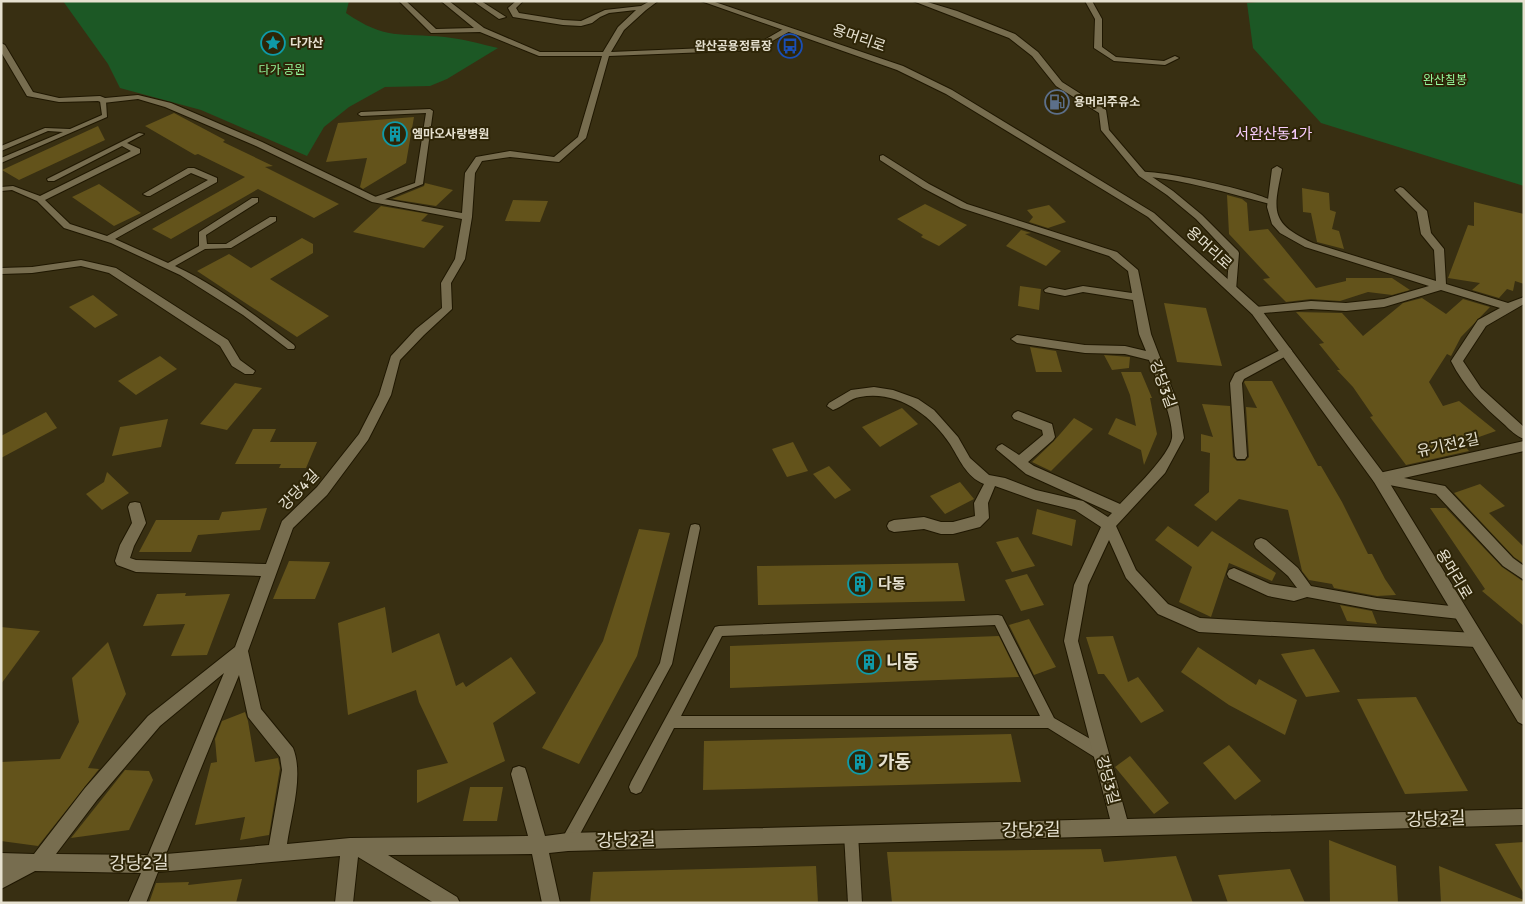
<svg xmlns="http://www.w3.org/2000/svg" width="1525" height="904" viewBox="0 0 1525 904" font-family="Signika,'Noto Sans KR',sans-serif">
  <style>
    .green { fill: #1c5825 }
    .building { fill: #63531b }
    .lines { fill: none; stroke-linecap: round; stroke-linejoin: round }
    .service-casing { stroke: #1f1700; stroke-width: 2 }
    .minor-casing { stroke: #1f1700; stroke-width: 2 }
    .tertiary-casing { stroke: #1f1700; stroke-width: 2 }
    .service { fill: #776d4f; fill-rule: evenodd }
    .minor { fill: #776d4f; fill-rule: evenodd }
    .tertiary { fill: #776d4f; fill-rule: evenodd }
    .labels { text-anchor: middle; dominant-baseline: central; stroke-width: 4; stroke-linejoin: round; paint-order: stroke }
    .far-poi-label { font-size: 12px; font-weight: bold; fill: #e6e1d0; stroke: #2e2507; text-anchor: start }
    .far-park-label { font-size: 12px; fill: #95fa9d; stroke: #2e2507 }
    .street-label { font-size: 15px; fill: #e6e1d0; stroke: #2e2507 }
    .far-quarter-label { font-size: 15px; fill: #f6cbfb; stroke: #2e2507 }
    .poi-label { font-size: 15px; font-weight: bold; fill: #e6e1d0; stroke: #2e2507; text-anchor: start }
    .near-poi-label { font-size: 18px; font-weight: bold; fill: #e6e1d0; stroke: #2e2507; text-anchor: start }
    .near-street-label { font-size: 18px; fill: #e6e1d0; stroke: #2e2507 }
  </style>
  <rect width="100%" height="100%" fill="#382f12"/>
  <g class="green">
    <path d="M63 1H349L346 13C385 40 400 33 445 37 463 39 481 44 498 48L447 79 430 86 385 87 349 107 324 127 307 156 201 110 120 88 108 64Z"/>
    <polygon points="1268,1 1524,1 1524,186 1321,123 1253,48 1247,3"/>
  </g>
  <g class="building">
    <polygon points="174,113 225,140 223,142 273,166 265,167 339,204 314,218 258,189 171,239 152,229 245,177 198,154 195,155 145,126"/>
    <polygon points="414,117 406,163 363,189 360,187 367,158 326,162 338,123"/>
    <polygon points="98,126 105,140 19,180 2,170"/>
    <polygon points="425,183 453,190 436,206 392,199 424,186"/>
    <polygon points="99,184 141,213 114,226 72,197"/>
    <polygon points="1302,188 1329,193 1330,210 1336,212 1332,229 1339,231 1344,249 1317,242 1311,213 1303,212"/>
    <polygon points="1227,195 1242,199 1247,203 1249,231 1268,229 1316,288 1346,281 1346,278 1392,278 1410,290 1392,295 1368,292 1340,301 1311,299 1286,302 1263,279 1270,278 1229,234"/>
    <polygon points="513,200 548,201 540,222 505,221"/>
    <polygon points="1474,202 1524,214 1524,284 1515,281 1513,291 1507,289 1499,298 1472,290 1480,283 1448,278 1468,225 1474,226"/>
    <polygon points="925,204 967,225 939,246 921,237 923,235 897,219"/>
    <polygon points="1049,205 1066,222 1048,228 1029,222 1033,217 1027,210"/>
    <polygon points="381,206 428,214 421,221 444,226 424,248 353,232"/>
    <polygon points="1021,230 1031,233 1025,234 1061,251 1046,266 1006,246"/>
    <polygon points="302,238 313,244 313,253 270,279 329,316 297,337 197,271 229,254 251,268"/>
    <polygon points="1020,286 1041,289 1039,310 1018,306"/>
    <polygon points="93,295 118,315 95,328 69,307"/>
    <polygon points="1422,298 1446,314 1463,299 1490,307 1461,337 1451,356 1447,354 1429,382 1443,406 1459,401 1496,431 1462,443 1469,451 1406,465 1370,417 1373,416 1353,387 1337,370 1340,370 1319,344 1324,343 1296,312 1342,313 1363,336 1403,303"/>
    <polygon points="1164,303 1206,308 1222,366 1177,362"/>
    <polygon points="1030,347 1056,351 1062,372 1036,372"/>
    <polygon points="1104,355 1130,357 1129,368 1112,370"/>
    <polygon points="160,356 177,369 136,395 118,381"/>
    <polygon points="1121,372 1141,372 1152,398 1150,398 1157,434 1144,465 1141,450 1108,434 1116,418 1136,426 1130,395"/>
    <polygon points="1245,381 1272,381 1318,466 1321,466 1342,502 1368,554 1372,554 1385,579 1396,595 1377,596 1334,588 1332,584 1309,580 1302,571 1288,510 1239,499 1216,521 1194,505 1209,492 1210,453 1201,451 1201,434 1213,437 1202,404 1230,406 1233,457 1237,461 1245,461 1249,457 1246,407 1257,408 1244,382"/>
    <polygon points="235,383 262,388 227,430 200,424"/>
    <polygon points="902,408 918,424 880,447 862,427"/>
    <polygon points="46,412 57,428 1,458 1,436"/>
    <polygon points="1074,418 1093,429 1051,471 1032,462 1054,441"/>
    <polygon points="168,419 161,447 112,456 120,427"/>
    <polygon points="253,429 276,429 270,442 317,442 306,468 279,468 281,464 235,464"/>
    <polygon points="793,442 808,471 787,477 772,449"/>
    <polygon points="829,466 851,490 835,499 813,474"/>
    <polygon points="107,472 129,493 102,510 86,494 104,482"/>
    <polygon points="960,482 974,499 945,514 930,496"/>
    <polygon points="1480,484 1505,506 1489,513 1524,547 1524,564 1514,557 1454,493"/>
    <polygon points="267,508 260,530 198,535 191,552 139,552 156,520 219,520 222,512"/>
    <polygon points="1430,508 1446,508 1502,567 1524,582 1524,626 1482,591 1485,589"/>
    <polygon points="1037,509 1076,520 1072,546 1032,534"/>
    <polygon points="1168,526 1198,547 1212,531 1276,573 1272,581 1229,563 1211,617 1179,602 1192,567 1155,540"/>
    <polygon points="639,529 670,533 637,656 579,764 542,748 603,641"/>
    <polygon points="1018,537 1035,566 1012,572 996,542"/>
    <polygon points="289,561 330,562 315,599 273,599"/>
    <polygon points="958,563 965,601 758,605 757,566"/>
    <polygon points="1027,574 1044,605 1021,611 1005,580"/>
    <polygon points="186,593 185,596 230,594 207,655 171,656 185,624 143,626 157,594"/>
    <polygon points="1340,605 1372,611 1377,624 1347,621"/>
    <polygon points="385,607 392,653 439,633 456,686 463,682 466,687 511,657 536,693 493,723 505,761 417,803 417,770 448,763 419,702 416,690 348,715 338,623"/>
    <polygon points="1029,619 1056,667 1034,675 1009,625"/>
    <polygon points="1,627 40,631 1,684"/>
    <polygon points="999,636 1019,677 730,688 730,646"/>
    <polygon points="1113,636 1128,682 1138,677 1164,711 1141,723 1104,674 1098,674 1086,637"/>
    <polygon points="108,642 126,694 88,768 99,769 38,846 1,841 1,762 60,759 79,722 72,678"/>
    <polygon points="1198,647 1256,685 1259,679 1297,700 1285,735 1229,705 1181,672"/>
    <polygon points="1314,649 1340,692 1306,697 1281,654"/>
    <polygon points="1416,697 1468,791 1405,794 1357,699"/>
    <polygon points="245,712 248,721 255,762 278,758 280,768 269,835 240,840 245,817 195,825 211,763 217,762 215,739 222,721"/>
    <polygon points="1011,734 1021,782 703,790 704,741"/>
    <polygon points="1229,745 1261,781 1235,800 1203,763"/>
    <polygon points="1130,756 1169,803 1154,814 1115,767"/>
    <polygon points="125,770 149,771 153,780 129,830 71,838"/>
    <polygon points="470,787 503,787 497,821 463,821"/>
    <polygon points="1329,840 1396,866 1398,903 1330,903"/>
    <polygon points="1524,842 1524,894 1495,844"/>
    <polygon points="1101,849 1104,862 1176,856 1193,903 892,903 887,852"/>
    <polygon points="816,866 818,903 590,903 593,872"/>
    <polygon points="1439,866 1524,900 1524,903 1441,903"/>
    <polygon points="1290,869 1305,903 1228,903 1218,875"/>
    <polygon points="242,879 236,903 149,903 156,883 189,882 188,885"/>
  </g>
  <g class="lines">
    <g class="service-casing">
      <g id="service">
        <polygon points="103,99 106,101 107,117 1,163 1,158 63,132 48,131 1,151 1,146 45,128 70,129 102,115 100,101"/>
        <polygon points="430,109 433,111 423,184 378,202 372,202 372,198 415,183 426,113 361,116 358,114 361,112"/>
        <path d="M139 133 144 134 127 143 140 149V153L45 200 70 224 107 236 208 180 191 173 150 196H147L143 194 188 168H194L217 178V182L115 239 168 263 199 246V232L252 198H258V202L206 235 207 244H226L270 217H276V221L231 248 205 249 175 266C218 286 256 316 294 345L295 347 294 349H288L243 315 180 275 111 243 64 228 37 201 12 190 1 191V187L13 186 40 196 131 151 122 146 54 181H48L47 179Z"/>
        <path d="M1139 172C1160 170 1258 191 1274 202L1270 204C1227 193 1186 180 1142 176L1138 174Z"/>
        <polygon points="695,524 699,525 700,528 672,664 573,847 568,849 563,847 561,842 563,837 660,663 690,528 691,525"/>
        <path d="M998 615 1002 616 1054 718 1106 748 1107 753 1106 758 1101 759 1096 758 1048 728H674L641 792 636 794 631 792 629 787 631 782 715 627 719 626ZM995 625 1040 716H681L722 636Z"/>
        <polygon points="851,827 856,829 858,834 862,903 848,903 844,834 846,829"/>
      </g>
    </g>
    <g class="minor-casing">
      <g id="minor">
        <path d="M399 1H406L436 29 474 28 441 1H449L484 28 540 52H603L618 27 636 10 609 13 600 17 592 23 581 26 563 25 513 17 508 8 516 1H523L516 8 519 13 563 20 581 21 605 10 641 6 650 1H658L646 10 624 30 611 52 754 46 785 28 792 30 756 50 609 56 586 138 559 162 510 157 482 161 475 173 472 217 465 259 451 283 452 309 424 335 400 360 391 395 368 440 327 495 293 528 248 651 261 709 293 748C304 775 291 816 287 844L350 838 528 836 511 774 513 768 519 766 525 768 527 774 545 836 568 833 1110 819 1064 641 1074 585 1101 527 1075 510 1034 500 995 486 988 503 989 518 980 527 953 534H941L924 529 894 532 889 530 887 526 889 522 894 520 924 517 941 522H953L975 516 974 503 984 484C966 477 959 458 950 444 930 414 897 390 860 397 850 398 843 407 833 410L827 406 829 403 851 390 874 387 893 390 918 399 934 410 958 437 970 458 989 475 1005 478 1036 490 1083 501 1108 517 1112 513 1026 474 996 449 998 446 1002 444 1019 455 1043 435 1042 430 1014 419 1012 416 1014 413 1018 411 1052 424 1055 437 1053 440 1028 462 1034 466 1120 504C1133 490 1169 456 1172 438 1174 420 1156 378 1149 360L1125 354 1085 353 1017 343 1011 339 1017 335 1085 345 1125 346 1146 351 1139 334 1133 300 1083 292 1065 296 1045 292 1044 290 1049 287 1065 290 1083 286 1132 293 1128 271 1109 256 961 208 923 188 880 160V156L883 155 929 184 967 204 1117 252 1138 270 1151 334 1179 407 1184 438 1165 473 1116 526 1136 570 1168 604 1200 618 1476 633 1481 635 1483 640 1481 645 1476 647 1199 632 1158 614 1126 578 1109 540 1088 585 1078 641 1127 819 1524 809V825L568 851 549 853 560 903H542L532 854 388 855 457 897 460 903H434L358 857 353 903H335L340 856 158 872 146 903H128L141 873 35 871 1 889V853L34 854 85 788 148 716 235 647 261 576 136 572 117 565 115 561 120 545 132 523 128 507 130 503 135 502 140 503 146 523 134 546 130 558 136 560 266 564 282 521 317 487 359 434 379 395 391 356 416 329 442 308 441 283 455 259 462 219 372 202 256 146 165 107 138 99 103 103 98 101 59 102 27 96 1 52V43L5 45 33 92 59 98 100 96 105 98 138 95 171 103 262 142 378 198 462 213 465 173 476 157 510 151 554 157 578 137 602 56H539L480 32 431 33ZM224 673 148 855 56 854 97 800 160 726ZM239 675 248 717 280 757 282 770 269 845 166 854Z"/>
        <polygon points="473,1 481,1 506,17 499,19"/>
        <polygon points="913,1 924,1 957,11 1015,34 1038,52 1062,82 1106,110 1109,130 1145,172 1173,191 1202,215 1238,251 1239,253 1236,290 1228,290 1227,288 1229,254 1196,219 1167,195 1139,176 1101,130 1099,113 1056,86 1032,56 1009,38"/>
        <polygon points="1085,1 1092,1 1102,19 1102,47 1116,57 1164,61 1175,56 1179,58 1165,65 1114,61 1094,48 1095,19"/>
        <path d="M1277 166 1282 169C1273 212 1270 223 1313 243L1436 281 1434 250 1421 234 1417 212 1395 190 1400 187 1403 188 1427 211 1431 233 1444 249 1446 284 1508 303 1524 297V304L1486 326 1463 361 1481 388 1524 427V439C1516 436 1510 430 1505 425 1483 406 1464 387 1451 361L1478 320 1500 308 1441 290 1384 307 1346 311 1311 309 1252 314 1251 311 1256 307 1311 301 1346 303 1384 299 1429 286 1305 247 1280 233 1272 224 1267 207 1272 169Z"/>
        <polygon points="81,260 116,268 228,340 240,360 255,371 253,374 245,374 232,366 220,346 109,273 81,266 32,273 1,274 1,268 32,267"/>
        <polygon points="1286,347 1290,348 1292,351 1290,354 1244,379 1242,383 1247,456 1245,459 1237,459 1235,456 1230,383 1235,373"/>
        <polygon points="1524,441 1524,451 1404,478 1445,486 1513,558 1524,566 1524,580 1503,566 1436,494 1379,483 1374,482 1373,478 1374,474 1379,473"/>
        <polygon points="1261,538 1266,540 1298,568 1311,586 1377,598 1460,607 1465,608 1467,613 1465,618 1460,619 1377,610 1307,597 1294,601 1268,596 1229,578 1227,574 1229,570 1234,568 1270,584 1297,588 1288,576 1256,548 1254,544 1256,540"/>
      </g>
    </g>
    <g class="tertiary-casing">
      <polygon id="tertiary" points="701,1 712,1 903,66 952,90 1154,213 1260,308 1384,474 1524,702 1524,725 1518,722 1374,482 1252,314 1148,217 946,94 897,70"/>
    </g>
    <use href="#service" class="service"/>
    <use href="#minor" class="minor"/>
    <use href="#tertiary" class="tertiary"/>
  </g>
  <defs>
    <g id="sight-ring" transform="scale(1.25)"><circle r="9.5" fill="#2e2507" stroke="#0f9aa8" stroke-width="1.5"/><path d="M0-6L1.8-2.2L6-1.7L2.9 1.2L3.7 5.4L0 3.3L-3.7 5.4L-2.9 1.2L-6-1.7L-1.8-2.2Z" fill="#0f9aa8"/></g>
    <g id="bus-ring" transform="scale(1.25)"><circle r="9.5" fill="#2e2507" stroke="#1a4fb4" stroke-width="1.5"/><path d="M-5-6H5V4H4V6H2V4H-2V6H-4V4H-5ZM-3.5-4V0h7V-4ZM-3.5 1.2v1.5H-2V1.2ZM2 1.2v1.5H3.5V1.2Z" fill="#1a4fb4"/></g>
    <g id="fuel-ring" transform="scale(1.25)"><circle r="9.5" fill="#2e2507" stroke="#5c6f8a" stroke-width="1.5"/><path d="M-5.5-6h7V0h2V4h1.3V-2.5L3-4.5l.8-.8L6-3V5H2.5V1h-1V6h-7ZM-4.2-4.7v3.2H.2V-4.7Z" fill="#5c6f8a"/></g>
    <g id="building-ring" transform="scale(1.25)"><circle r="9.5" fill="#2e2507" stroke="#0f9aa8" stroke-width="1.5"/><path d="M-4-6H4V6H1V3H-1V6H-4ZM-2.5-4.3h1.7v1.8h-1.7ZM.8-4.3h1.7v1.8H.8ZM-2.5-1h1.7V.8h-1.7ZM.8-1h1.7V.8H.8Z" fill="#0f9aa8"/></g>
  </defs>
  <g fill-rule="evenodd">
    <use href="#sight-ring" x="273" y="43"/>
    <use href="#bus-ring" x="790" y="46"/>
    <use href="#fuel-ring" x="1057" y="102"/>
    <use href="#building-ring" x="395" y="134"/>
    <use href="#building-ring" x="860" y="584"/>
    <use href="#building-ring" x="869" y="662"/>
    <use href="#building-ring" x="860" y="762"/>
  </g>
  <g class="labels">
    <g class="far-poi-label">
      <text x="290" y="43">다가산</text>
      <text x="772" y="46" text-anchor="end">완산공용정류장</text>
      <text x="1074" y="102">용머리주유소</text>
      <text x="412" y="134">엠마오사랑병원</text>
    </g>
    <g class="far-park-label">
      <text x="282" y="70">다가 공원</text>
      <text x="1445" y="80">완산칠봉</text>
    </g>
    <g class="street-label">
      <text transform="translate(859 38) rotate(19)">용머리로</text>
      <text transform="translate(1209 248) rotate(42)">용머리로</text>
      <text transform="translate(1163 384) rotate(70)">강당3길</text>
      <text transform="translate(1448 445) rotate(-12)">유기전2길</text>
      <text transform="translate(299 490) rotate(-46)">강당4길</text>
      <text transform="translate(1454 574) rotate(59)">용머리로</text>
      <text transform="translate(1108 780) rotate(75)">강당3길</text>
    </g>
    <g class="far-quarter-label">
      <text x="1274" y="134">서완산동1가</text>
    </g>
    <g class="poi-label">
      <text x="878" y="584">다동</text>
    </g>
    <g class="near-poi-label">
      <text x="886" y="662">니동</text>
      <text x="878" y="762">가동</text>
    </g>
    <g class="near-street-label">
      <text transform="translate(1436 819) rotate(-2)">강당2길</text>
      <text transform="translate(1031 830) rotate(-1)">강당2길</text>
      <text transform="translate(626 840) rotate(-2)">강당2길</text>
      <text transform="translate(139 863) rotate(-1)">강당2길</text>
    </g>
  </g>
  <rect width="1525" height="904" fill="none" stroke="#e6e1d0" stroke-width="5"/>
</svg>
